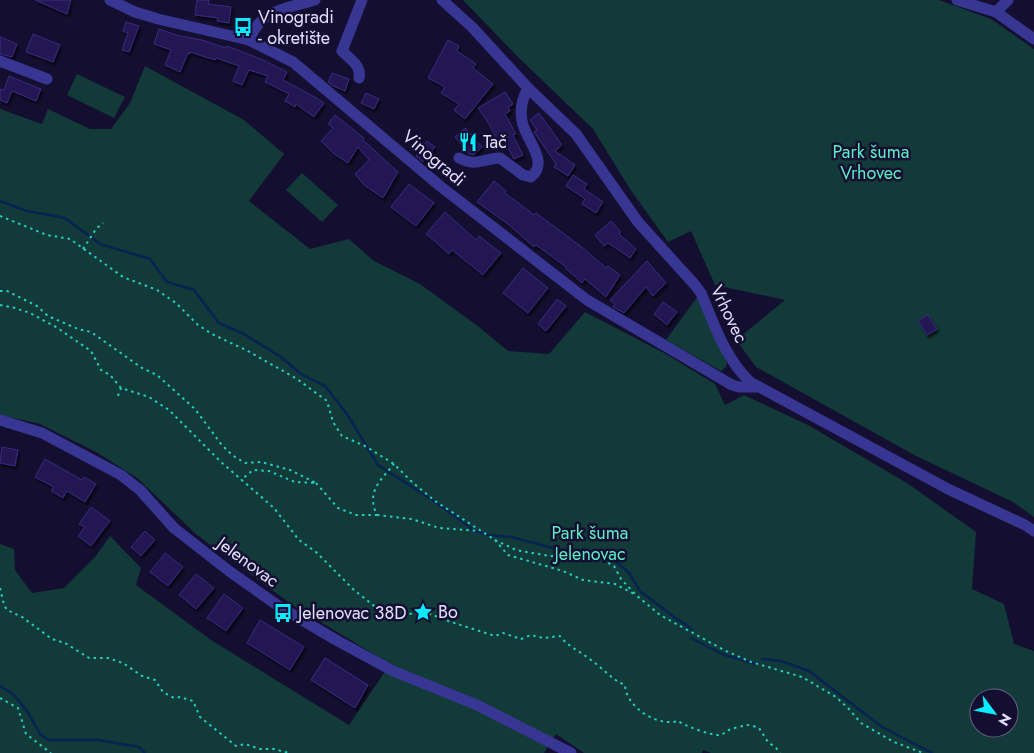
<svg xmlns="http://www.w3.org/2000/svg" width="1034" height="753" viewBox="0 0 1034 753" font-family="Jost,sans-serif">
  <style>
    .green { fill: #113a38; fill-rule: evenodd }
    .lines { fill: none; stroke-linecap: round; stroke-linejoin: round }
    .stream { stroke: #052353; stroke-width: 2.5 }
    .building { fill: #241953; stroke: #392981; filter: url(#shadow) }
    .path { stroke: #24cdc0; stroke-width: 2; stroke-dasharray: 2.5 4; stroke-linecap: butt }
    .minor { stroke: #373693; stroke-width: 11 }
    .labels { text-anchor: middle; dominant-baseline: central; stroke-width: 5; stroke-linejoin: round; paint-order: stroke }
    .poi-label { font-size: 18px; fill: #e1deff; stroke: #140f30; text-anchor: start }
    .park-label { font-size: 18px; fill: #5cedc6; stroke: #140f30 }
    .street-label { font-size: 18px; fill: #e1deff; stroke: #140f30 }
  </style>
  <defs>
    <filter id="shadow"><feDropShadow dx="2" dy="3" stdDeviation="1" flood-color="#0009"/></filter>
  </defs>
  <rect width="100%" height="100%" fill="#140f30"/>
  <g class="green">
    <polygon points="463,0 939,0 991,19 1034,49 1034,517 1013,502 916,456 756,367 736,340 785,300 715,285 691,231 668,242 630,189 593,129 519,58"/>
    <path d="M145 66 244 120 284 154 249 201 310 249 349 239 374 261 420 284 479 327 508 351 549 354 585 312 666 354 715 384 725 405 744 395 808 425 907 483 976 532 972 589 1004 604 1014 644 1034 651V753H711L703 750 702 753H584L556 734 544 753H0V544L14 549 15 570 32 593 64 588 95 557 110 536 141 568 136 585 211 640 349 725 390 664 291 604 197 535 137 478 96 452 40 424 0 415V109L42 124 48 109 90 129H111L130 103ZM979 698H1009V728H979Z"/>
    <polygon points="77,74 125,97 114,118 67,95"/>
    <polygon points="302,173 338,205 322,222 286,190"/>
    <polygon points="698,296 727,363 726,367 721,371 666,340"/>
  </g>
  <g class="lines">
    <g class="stream">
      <polyline points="0,201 27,211 65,218 100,244 150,259 167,282 194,290 219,323 244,334 281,357 301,374 325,386 347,414 378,465 431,499 475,531 489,535 511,537 553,548 611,557 629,573 640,591 674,617 685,624 692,630"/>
      <polyline points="691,638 722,654 755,664"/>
      <polyline points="762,659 781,661 809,671 882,727 932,753"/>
      <polyline points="0,686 13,694 27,711 40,734 48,740 99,740 139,747 145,753"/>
    </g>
  </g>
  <g class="building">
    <polygon points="35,0 71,0 67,14"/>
    <polygon points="197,0 209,0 208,4 231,7 229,23 217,21 218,18 195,15"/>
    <polygon points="126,22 139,26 129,52 122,50 128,33 123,31"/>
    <polygon points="159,29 176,35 202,40 226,48 227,46 261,59 287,72 283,80 313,96 324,103 314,117 296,104 295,107 285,101 289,94 265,82 268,76 249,70 242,85 233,81 239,66 216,58 215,60 190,52 190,54 188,53 180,72 165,65 171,50 154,44"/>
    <polygon points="33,34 60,45 53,62 26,52"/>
    <polygon points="0,37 17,44 12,57 0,54"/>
    <polygon points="448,40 459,46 457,51 476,64 473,68 493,84 465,119 454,110 459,104 441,93 445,87 428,78"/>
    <polygon points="332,73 349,79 345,91 333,86 328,82"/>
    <polygon points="9,76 41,89 36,101 12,91 7,103 0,100 0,89 4,90"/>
    <polygon points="505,92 513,104 508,107 510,111 505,114 516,134 513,135 523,155 514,159 503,139 498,142 489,124 478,108"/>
    <polygon points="366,93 379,99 374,109 361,103"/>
    <polygon points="539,113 562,145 555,151 575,165 568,176 554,167 556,164 534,132 537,130 530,120"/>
    <polygon points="335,115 364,138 363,140 398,172 383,198 364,185 355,174 369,160 358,147 348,163 333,153 321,141 333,128 328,124"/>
    <polygon points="465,128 482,147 474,155 469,154 455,137"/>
    <polygon points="427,141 435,147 423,162 416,156"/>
    <polygon points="573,175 587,184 584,189 603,202 596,213 582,204 585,199 566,186"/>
    <polygon points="494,181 506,191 505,193 534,215 536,213 583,248 606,268 608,266 620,275 606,297 585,279 582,283 565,268 566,267 536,245 534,247 509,225 477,202"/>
    <polygon points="409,184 434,203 416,226 391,207"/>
    <polygon points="445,212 476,240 479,236 501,253 483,275 452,250 449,254 426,234"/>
    <polygon points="611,221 621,232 619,234 636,249 630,258 608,243 604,246 595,235"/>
    <polygon points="647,261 666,283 653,296 646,287 624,313 613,307 615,304 610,300"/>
    <polygon points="523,268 548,288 528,313 503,293"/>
    <polygon points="557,299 566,306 546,331 538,324"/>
    <polygon points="663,302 677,312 667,325 654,314"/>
    <polygon points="928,315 937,329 927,335 918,321"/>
    <polygon points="2,447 18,450 15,466 0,463"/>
    <polygon points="45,459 82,480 84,477 96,484 85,502 67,491 63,498 51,491 54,487 35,477"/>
    <polygon points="91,507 110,521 91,546 78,536 85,527 79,524"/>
    <polygon points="145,531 155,540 141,556 131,547"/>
    <polygon points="165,553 183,567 168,586 150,572"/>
    <polygon points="196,574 214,588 196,609 179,595"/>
    <polygon points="224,594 243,608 226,631 207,618"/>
    <polygon points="260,620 304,647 290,670 247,643"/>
    <polygon points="325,658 368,685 355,708 311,680"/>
  </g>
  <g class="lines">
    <g class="path">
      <polyline points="0,216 47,235 70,239 123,277 157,290 176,303 198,325 212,334 248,351 297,379 327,401 333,422 342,436 365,446 394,464 412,482 435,501 495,540 516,550 532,553 550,556 588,557 601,559 614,566 621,579 636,595 660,615 724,650 751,662 802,677 836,697 849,709 861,723 894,742 923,753"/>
      <polyline points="83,249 96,229 103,223"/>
      <polyline points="0,291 7,291 37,306 48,316 78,329 91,332 142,368 157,375 195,409 221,444 232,455 245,463 261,462 290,470 316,483 295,482 269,471 253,470 241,480"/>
      <path d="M0 305 15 308 30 313 56 327 91 351 101 370 110 375 121 388 149 397 169 410 221 462 274 508 299 540 316 552 354 590 378 609 404 614 428 613 448 621 495 636 503 633 521 639 531 635 543 638 560 636C568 647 582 652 592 661 604 669 612 680 625 685 626 707 657 727 678 721 685 726 710 735 718 735 723 735 725 732 729 730 730 729 746 725 748 725 751 725 756 727 759 728L768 742 776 748 780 753"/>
      <polyline points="118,396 121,388"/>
      <path d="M316 483 338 508 356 515H377C366 492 380 481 394 464"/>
      <polyline points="377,515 412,519 439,528 478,531"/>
      <polyline points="495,540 508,555 563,571 583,580 615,584 634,594"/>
      <polyline points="0,588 4,605 7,610 22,617 52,639 65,643 89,658 108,658 123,663 142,676 155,680 163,692 174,698 180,697 193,701 200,717 236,746 245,744 260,749 274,749 289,753"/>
      <polyline points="0,698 18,708 26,734 51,753"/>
    </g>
    <g class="minor">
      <polyline points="110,0 135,12 158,19 249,40 293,62 440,186 587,300 732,385 739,387 757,387"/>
      <path d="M442 0 472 27 528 88 576 134 638 222 695 285 701 293C714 324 725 358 750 382L948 489 1025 525 1034 531"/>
      <polyline points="957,0 996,12 1034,39"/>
      <polyline points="996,12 1008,0"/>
      <path d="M249 40C252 35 253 30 257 26 269 9 296 6 315 0"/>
      <polyline points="0,61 47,79"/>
      <path d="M359 78C362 66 349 58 342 51L362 0"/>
      <path d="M459 158C476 167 482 159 500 158L523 175 531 177C549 163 528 142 523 125 519 112 522 99 528 88"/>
      <polyline points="0,420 42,433 121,475 140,490 174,528 229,571 280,607 336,640 393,671 477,705 571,753"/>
    </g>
  </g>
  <defs>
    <g id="bus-bare" transform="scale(1.5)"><path d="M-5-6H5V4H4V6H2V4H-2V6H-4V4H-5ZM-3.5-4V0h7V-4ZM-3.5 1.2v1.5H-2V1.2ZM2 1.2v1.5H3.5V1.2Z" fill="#0aebff" stroke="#140f30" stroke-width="2.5" paint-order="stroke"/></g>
    <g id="restaurant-bare" transform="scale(1.5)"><path d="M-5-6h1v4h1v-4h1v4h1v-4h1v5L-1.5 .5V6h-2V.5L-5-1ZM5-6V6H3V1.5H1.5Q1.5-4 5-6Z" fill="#0aebff" stroke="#140f30" stroke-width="2.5" paint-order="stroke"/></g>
    <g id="sight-bare" transform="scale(1.5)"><path d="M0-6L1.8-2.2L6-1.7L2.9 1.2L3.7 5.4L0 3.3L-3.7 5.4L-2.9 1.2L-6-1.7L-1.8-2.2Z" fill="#0aebff" stroke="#140f30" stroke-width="2.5" paint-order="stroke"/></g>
  </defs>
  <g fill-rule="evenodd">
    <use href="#bus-bare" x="243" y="27"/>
    <use href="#restaurant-bare" x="468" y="142"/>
    <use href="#sight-bare" x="423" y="612"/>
    <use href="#bus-bare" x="283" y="613"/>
  </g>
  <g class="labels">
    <g class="poi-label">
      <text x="258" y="17">Vinogradi<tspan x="258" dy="21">- okretište</tspan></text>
      <text x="483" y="142">Tač</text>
      <text x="438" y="612">Bo</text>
      <text x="298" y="613">Jelenovac 38D</text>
    </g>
    <g class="park-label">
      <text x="871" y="152">Park šuma<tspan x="871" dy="21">Vrhovec</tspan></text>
      <text x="590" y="533">Park šuma<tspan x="590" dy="21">Jelenovac</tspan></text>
    </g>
    <g class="street-label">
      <text transform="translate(434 158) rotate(40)">Vinogradi</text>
      <text transform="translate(729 314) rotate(64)">Vrhovec</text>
      <text transform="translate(248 562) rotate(36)">Jelenovac</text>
    </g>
  </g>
  <g transform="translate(994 713) rotate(122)"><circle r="24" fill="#140f30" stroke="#666283"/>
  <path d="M0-4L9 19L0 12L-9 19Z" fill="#0aebff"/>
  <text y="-8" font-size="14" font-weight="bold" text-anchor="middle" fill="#e1deff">N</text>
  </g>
</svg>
